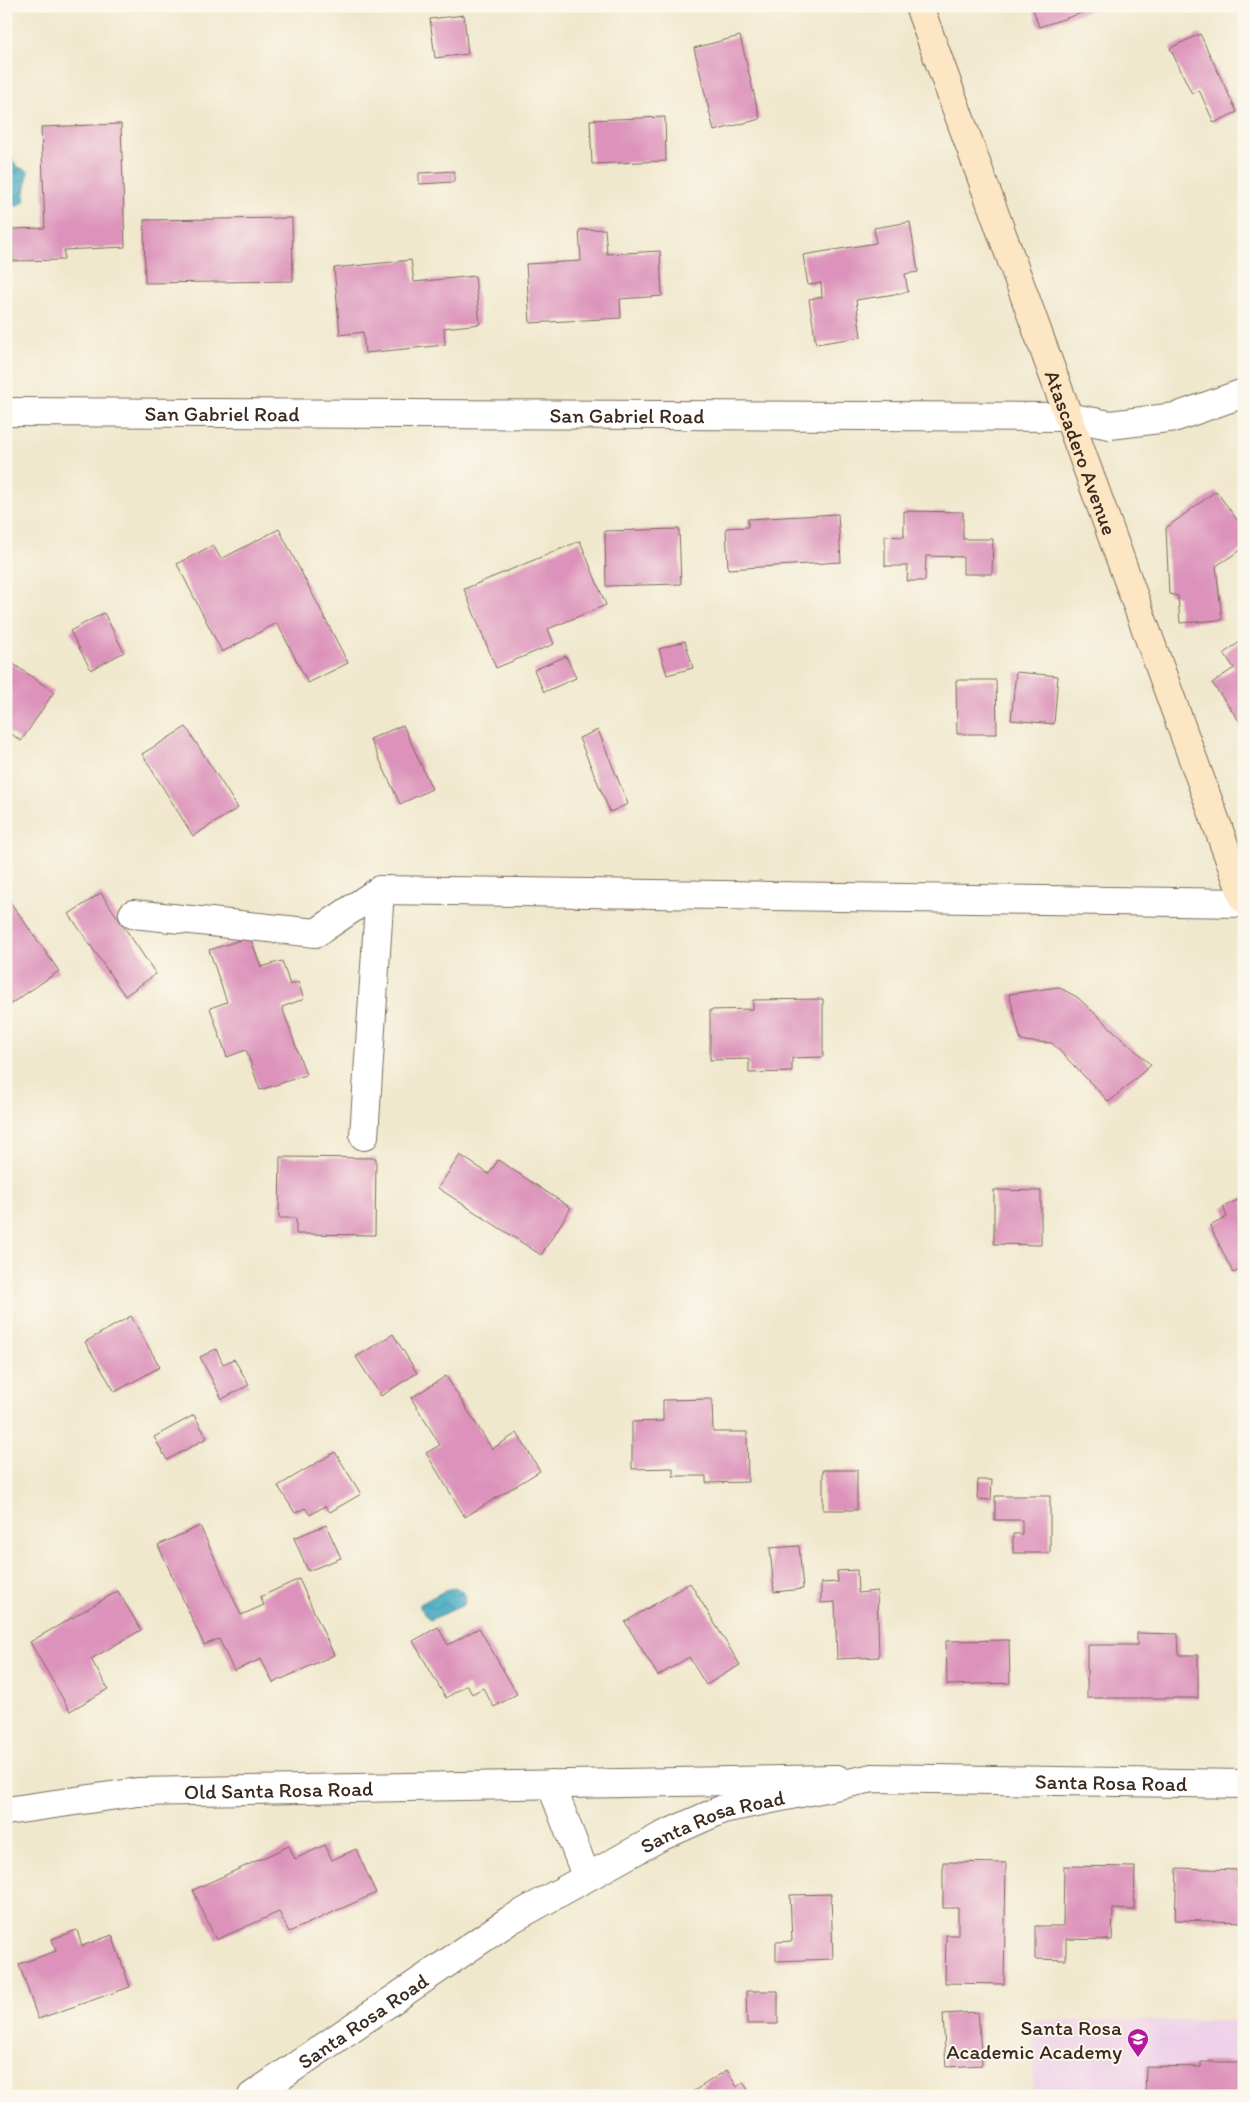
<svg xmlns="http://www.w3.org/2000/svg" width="1250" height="2102" viewBox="0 0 1250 2102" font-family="Itim,sans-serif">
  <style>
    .built { fill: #eed0e8 }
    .water { fill: url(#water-waves); stroke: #3e6a70 }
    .building { fill: #dc92ba }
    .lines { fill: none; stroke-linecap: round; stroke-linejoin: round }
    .minor-casing { stroke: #7a6c5b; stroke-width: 30 }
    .tertiary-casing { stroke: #7a6c5b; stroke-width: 30 }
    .secondary-casing { stroke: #7a6c5b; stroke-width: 30 }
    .minor { stroke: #fff; stroke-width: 28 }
    .tertiary { stroke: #fff; stroke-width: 28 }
    .secondary { stroke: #fce6c4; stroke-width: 28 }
    .labels { text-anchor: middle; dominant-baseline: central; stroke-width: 4; stroke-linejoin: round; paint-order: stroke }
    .street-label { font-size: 21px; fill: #3b2a1e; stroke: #fbf7ec }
    .poi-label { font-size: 21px; fill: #3b2a1e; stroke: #fbf7ec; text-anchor: end }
  </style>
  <defs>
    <pattern id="water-waves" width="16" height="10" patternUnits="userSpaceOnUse" patternTransform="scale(1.25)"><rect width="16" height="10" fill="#42a9c2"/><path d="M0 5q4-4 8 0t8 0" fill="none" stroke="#388a9d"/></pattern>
  </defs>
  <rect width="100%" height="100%" fill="#fbf7ec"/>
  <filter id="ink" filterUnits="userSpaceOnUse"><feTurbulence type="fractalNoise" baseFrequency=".02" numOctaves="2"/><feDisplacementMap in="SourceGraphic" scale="10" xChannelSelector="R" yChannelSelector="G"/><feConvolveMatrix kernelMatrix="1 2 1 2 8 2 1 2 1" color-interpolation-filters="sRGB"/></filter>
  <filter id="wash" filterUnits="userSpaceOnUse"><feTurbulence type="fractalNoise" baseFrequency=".0096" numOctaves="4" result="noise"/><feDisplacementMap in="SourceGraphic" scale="20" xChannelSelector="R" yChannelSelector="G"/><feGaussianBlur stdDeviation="1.12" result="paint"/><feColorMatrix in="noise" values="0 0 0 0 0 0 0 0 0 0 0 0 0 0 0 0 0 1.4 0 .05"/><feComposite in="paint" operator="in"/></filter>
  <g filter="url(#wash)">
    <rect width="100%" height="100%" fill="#f0e8cd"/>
    <polygon class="built" points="1033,2020 1244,2021 1244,2096 1033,2096"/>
    <g class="water">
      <polygon points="8,154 18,167 28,171 24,202 17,206 6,203 6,155"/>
      <polygon points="456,1588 463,1591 466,1598 464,1605 430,1620 418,1605 448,1589"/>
    </g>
    <g id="blocks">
      <g class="building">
        <polygon points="1032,6 1093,6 1094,9 1039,27"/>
        <polygon points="464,15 468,54 435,58 430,19"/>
        <polygon points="1200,34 1237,112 1214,123 1199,90 1192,94 1170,48"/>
        <polygon points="740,36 760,119 714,131 694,48"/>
        <polygon points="665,117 666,161 592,164 590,120"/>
        <polygon points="121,124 125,247 64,250 64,260 13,261 12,229 45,228 41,127"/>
        <polygon points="454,171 454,182 419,184 419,173"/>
        <polygon points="292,218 293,281 145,283 144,220"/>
        <polygon points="910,222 918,272 905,274 908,292 856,300 861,337 816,344 809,299 822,297 821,283 808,285 803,255 876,243 874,228"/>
        <polygon points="605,229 607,254 660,251 662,296 620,299 621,318 530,323 526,264 581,261 579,230"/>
        <polygon points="411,260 414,282 475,276 480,324 444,328 445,345 365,353 363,332 340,335 334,268"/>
        <polygon points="1216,491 1244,529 1244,548 1216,566 1222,620 1180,623 1178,596 1169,594 1166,528"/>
        <polygon points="904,511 963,512 963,539 993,539 992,574 963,574 963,557 926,556 925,581 907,581 908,566 885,566 885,536 904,537"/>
        <polygon points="838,514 841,562 728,569 726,528 748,527 748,519"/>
        <polygon points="279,529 348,663 308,683 277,623 222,652 177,564 213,545 221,559"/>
        <polygon points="679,529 681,584 606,586 605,531"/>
        <polygon points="580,541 606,605 548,629 554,644 496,668 464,589"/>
        <polygon points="104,613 124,652 91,670 70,631"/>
        <polygon points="1244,639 1244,724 1242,725 1212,683 1234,668 1224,653"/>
        <polygon points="685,641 693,668 667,675 659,649"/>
        <polygon points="566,656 576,678 544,692 534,670"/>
        <polygon points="6,659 54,692 21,741 6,730"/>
        <polygon points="1016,672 1058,676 1054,724 1011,720"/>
        <polygon points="956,680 996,680 997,734 957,734"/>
        <polygon points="403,725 432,789 400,804 370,739"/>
        <polygon points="186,727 238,808 193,836 142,754"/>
        <polygon points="598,730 628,804 610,812 579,738"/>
        <polygon points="101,893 156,974 125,996 69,914"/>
        <polygon points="6,896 59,971 6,1007"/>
        <polygon points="250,937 261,967 282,961 290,985 298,982 304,999 282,1007 306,1075 260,1090 246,1050 227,1057 210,1008 227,1002 209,950"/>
        <polygon points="1058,987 1077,997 1151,1065 1109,1102 1052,1043 1021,1041 1009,994"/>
        <polygon points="823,999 823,1057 792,1058 792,1072 749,1073 749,1059 710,1060 710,1010 753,1009 753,1000"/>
        <polygon points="460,1155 489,1174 498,1160 571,1208 541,1255 438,1188"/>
        <polygon points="280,1157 376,1158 375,1235 296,1234 296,1218 279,1218"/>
        <polygon points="994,1190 1041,1191 1041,1245 994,1244"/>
        <polygon points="1244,1197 1244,1268 1233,1273 1210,1226 1227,1217 1223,1207"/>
        <polygon points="131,1316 160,1367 115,1392 85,1342"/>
        <polygon points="393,1334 417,1373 381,1396 356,1357"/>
        <polygon points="216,1349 223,1364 234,1359 249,1385 222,1399 200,1357"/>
        <polygon points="446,1376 492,1449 517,1433 540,1471 465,1517 426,1453 440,1445 411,1398"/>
        <polygon points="712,1399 713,1432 747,1432 748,1482 706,1483 706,1476 673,1476 673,1468 632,1469 632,1422 663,1421 663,1400"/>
        <polygon points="194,1415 207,1438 167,1460 154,1437"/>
        <polygon points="335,1452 361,1494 330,1512 325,1506 310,1515 305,1508 295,1513 278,1486"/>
        <rect x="823" y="1470" width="34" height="40"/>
        <polygon points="978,1480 992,1480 991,1500 977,1499"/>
        <polygon points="995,1496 1050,1496 1050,1553 1013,1553 1013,1534 1022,1534 1022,1520 995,1520"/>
        <polygon points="326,1525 341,1558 308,1571 294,1538"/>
        <polygon points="200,1526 241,1615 264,1605 260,1597 299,1579 334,1655 273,1683 261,1659 234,1671 219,1639 204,1645 158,1545"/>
        <polygon points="799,1546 803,1589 774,1592 770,1548"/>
        <polygon points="857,1570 858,1593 877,1591 879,1657 837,1659 835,1602 821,1603 821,1583 838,1582 837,1571"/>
        <polygon points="690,1583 740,1665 706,1685 689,1657 658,1676 625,1622"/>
        <polygon points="118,1591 141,1630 91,1659 108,1689 70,1711 30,1642"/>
        <polygon points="438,1627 448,1645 479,1628 517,1694 494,1707 483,1688 472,1694 467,1685 446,1698 413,1641"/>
        <polygon points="1137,1633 1178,1634 1179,1655 1198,1655 1198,1698 1087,1698 1087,1645 1137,1645"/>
        <polygon points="1009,1640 1010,1683 947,1685 946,1641"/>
        <polygon points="325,1845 332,1860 356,1849 376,1893 289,1932 279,1912 216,1940 193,1890 289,1846 295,1859"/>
        <polygon points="943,1862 1006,1863 1004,1984 945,1983 946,1935 958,1935 958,1908 943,1908"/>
        <polygon points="1064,1866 1135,1867 1134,1910 1113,1909 1112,1940 1066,1939 1066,1960 1035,1959 1035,1926 1063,1926"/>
        <polygon points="1177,1868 1237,1870 1237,1889 1244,1890 1244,1922 1175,1920"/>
        <polygon points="831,1894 833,1959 776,1961 776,1942 792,1941 790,1895"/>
        <polygon points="77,1930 82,1946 112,1935 130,1987 38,2019 19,1964 56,1951 52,1939"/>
        <polygon points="746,1991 778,1991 778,2024 747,2024"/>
        <polygon points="978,2012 982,2065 946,2067 943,2014"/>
        <polygon points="1201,2062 1244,2062 1244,2096 1145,2096 1146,2066 1201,2067"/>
        <polygon points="727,2070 737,2087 743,2082 752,2096 686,2096"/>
      </g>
    </g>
  </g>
  <g filter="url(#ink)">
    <use href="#blocks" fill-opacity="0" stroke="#7a6c5b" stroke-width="1"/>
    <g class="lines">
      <g class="minor-casing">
        <g id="minor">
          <polyline points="133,914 316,933 380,890 1244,903"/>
          <polyline points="364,1136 380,890"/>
          <polyline points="551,1784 586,1876"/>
          <path id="s1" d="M6 1811 138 1792 837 1779"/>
        </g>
      </g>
      <g class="tertiary-casing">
        <g id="tertiary">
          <path id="s2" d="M6 412 1068 417 1110 425 1176 417 1244 393"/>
          <path id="s3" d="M252 2096 510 1920 660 1837 723 1809 873 1778 1244 1784"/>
        </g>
      </g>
      <g class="secondary-casing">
        <g id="secondary">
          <path id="s4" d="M919 6 1244 899"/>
        </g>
      </g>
      <use href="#minor" class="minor"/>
      <use href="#tertiary" class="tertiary"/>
      <use href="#secondary" class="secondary"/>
    </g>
  </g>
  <defs>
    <g id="school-pin" transform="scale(1.125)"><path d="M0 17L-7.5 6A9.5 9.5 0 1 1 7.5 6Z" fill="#b5179e" stroke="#fbf7ec"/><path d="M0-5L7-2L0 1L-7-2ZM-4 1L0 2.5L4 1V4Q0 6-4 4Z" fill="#fff"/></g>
  </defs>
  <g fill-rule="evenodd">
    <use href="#school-pin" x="1138" y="2039"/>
  </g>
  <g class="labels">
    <g class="street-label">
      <text stroke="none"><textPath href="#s2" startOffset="216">San Gabriel Road</textPath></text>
      <text stroke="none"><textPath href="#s2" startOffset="621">San Gabriel Road</textPath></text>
      <text stroke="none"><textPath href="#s4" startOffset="475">Atascadero Avenue</textPath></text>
      <text stroke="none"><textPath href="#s3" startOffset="944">Santa Rosa Road</textPath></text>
      <text stroke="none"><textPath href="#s1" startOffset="274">Old Santa Rosa Road</textPath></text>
      <text stroke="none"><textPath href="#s3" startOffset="539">Santa Rosa Road</textPath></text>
      <text stroke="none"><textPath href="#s3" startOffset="134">Santa Rosa Road</textPath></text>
    </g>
    <g class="poi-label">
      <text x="1122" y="2027">Santa Rosa<tspan x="1122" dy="24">Academic Academy</tspan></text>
    </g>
  </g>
  <rect width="1250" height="2102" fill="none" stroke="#fbf7ec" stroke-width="25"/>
</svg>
